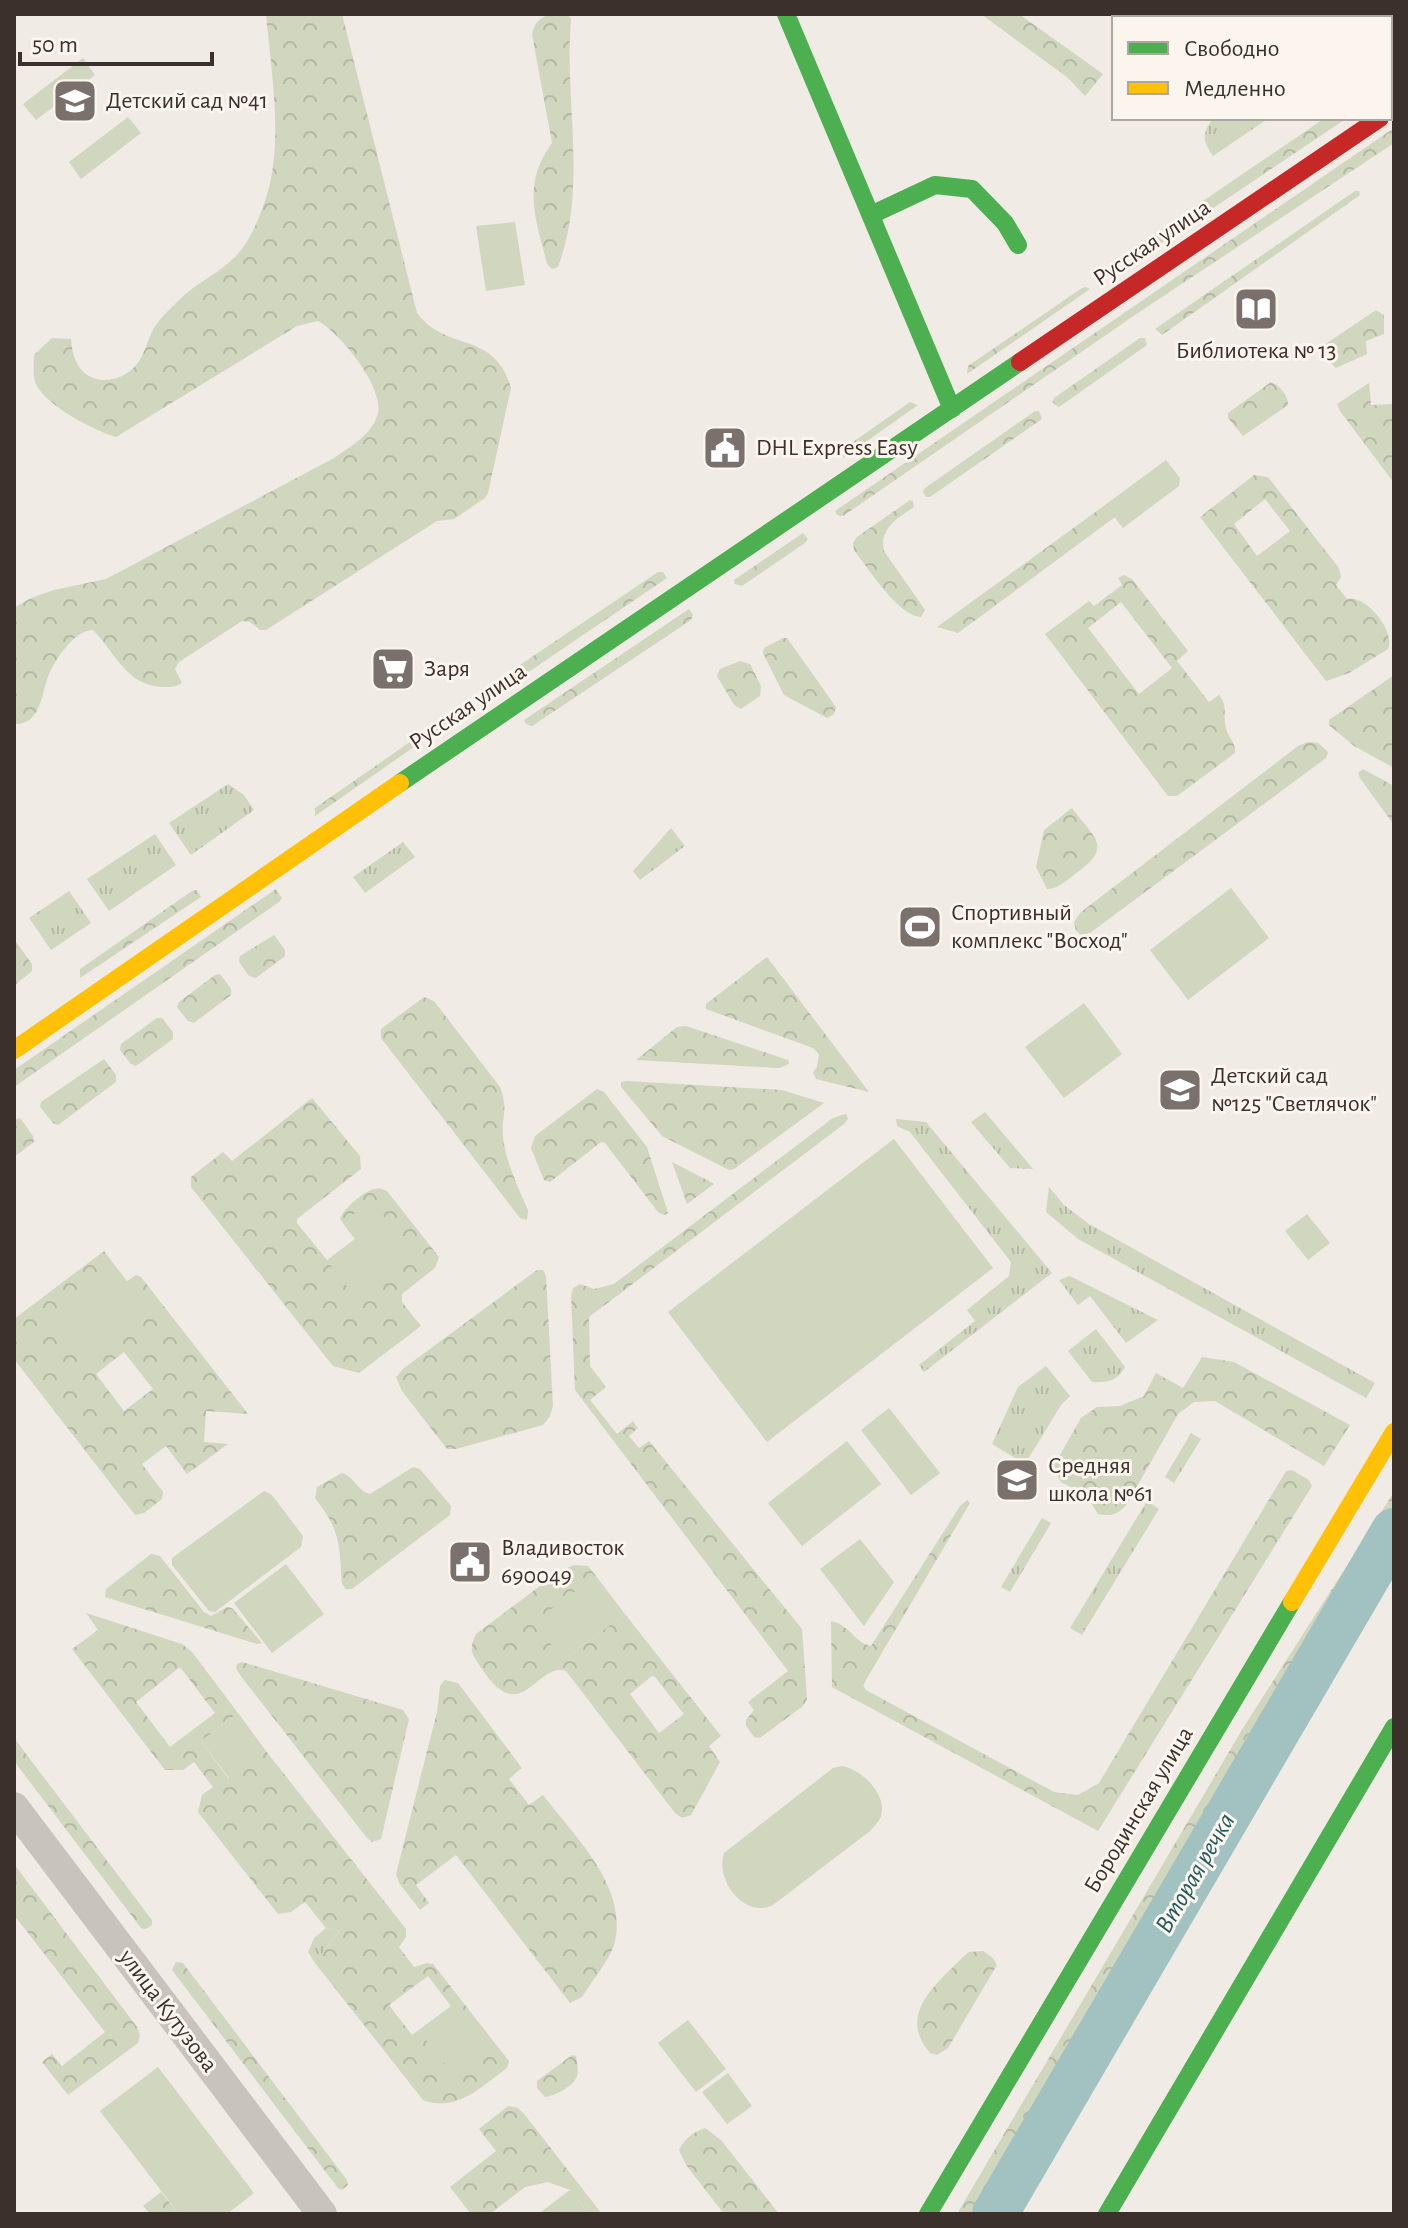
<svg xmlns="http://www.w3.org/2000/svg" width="1408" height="2228" viewBox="0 0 1408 2228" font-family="'Alegreya Sans',sans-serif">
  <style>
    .grass { fill: url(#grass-tufts) }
    .forest { fill: url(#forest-crowns); fill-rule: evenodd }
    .park { fill: #d1d6bf }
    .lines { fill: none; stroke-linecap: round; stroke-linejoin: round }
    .river { stroke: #a1c2c1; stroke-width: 46 }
    .street { stroke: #c9c3be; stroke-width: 30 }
    .fast { stroke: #4caf50; stroke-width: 18 }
    .slow { stroke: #ffc107; stroke-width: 18 }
    .jam { stroke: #c62828; stroke-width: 18 }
    .labels { text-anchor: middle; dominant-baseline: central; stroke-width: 6; stroke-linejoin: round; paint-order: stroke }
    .poi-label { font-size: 24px; fill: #3b302b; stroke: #fbf5ee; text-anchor: start }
    .street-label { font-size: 24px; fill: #3b302b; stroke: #fbf5ee }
    .water-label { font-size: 26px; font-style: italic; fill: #1f5a5e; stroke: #fbf5ee }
  </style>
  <defs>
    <pattern id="grass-tufts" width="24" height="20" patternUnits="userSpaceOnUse" patternTransform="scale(2)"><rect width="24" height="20" fill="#d1d6bf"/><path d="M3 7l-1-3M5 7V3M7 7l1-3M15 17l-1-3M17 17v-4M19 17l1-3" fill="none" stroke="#b4b8a4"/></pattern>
    <pattern id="forest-crowns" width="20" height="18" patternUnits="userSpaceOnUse" patternTransform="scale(2)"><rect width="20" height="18" fill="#d1d6bf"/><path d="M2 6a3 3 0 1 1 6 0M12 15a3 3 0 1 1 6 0" fill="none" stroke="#b4b8a4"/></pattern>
  </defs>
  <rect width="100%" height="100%" fill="#f0ebe5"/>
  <g class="grass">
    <path d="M1213 118H1269L1213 156C1202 140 1202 134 1213 118Z"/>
    <polygon points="228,784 244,795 254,810 191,855 169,823"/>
    <polygon points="671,828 685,846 640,880 633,871"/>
    <polygon points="155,834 176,865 109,911 87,879"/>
    <polygon points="403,842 415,857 365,893 353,877"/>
    <polygon points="69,891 91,923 51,950 29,918"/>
    <polygon points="985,1112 1033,1169 1010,1168 971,1122"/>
    <polygon points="896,1119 926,1122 1052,1273 924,1372 919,1365 975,1321 967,1310 1009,1276 1011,1262 910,1132 897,1126"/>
    <polygon points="1049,1187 1064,1205 1089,1224 1375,1383 1366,1398 1078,1239 1046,1212"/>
    <polygon points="1070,1276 1158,1320 1126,1343 1090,1296 1078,1305 1059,1280"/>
    <path d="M1096 1329 1125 1367C1118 1381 1106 1383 1092 1382L1068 1351Z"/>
    <polygon points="1046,1366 1070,1396 1061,1405 1025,1464 992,1444 1018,1387"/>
    <polygon points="1191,1433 1201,1439 1174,1483 1165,1477"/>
    <polygon points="1147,1501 1159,1509 1082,1635 1070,1628"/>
    <polygon points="1042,1518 1051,1523 1010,1592 1001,1587"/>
    <polygon points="326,1928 339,1931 315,1963 308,1952 314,1938"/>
  </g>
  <g class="forest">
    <path d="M266 14H342L417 313C447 353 495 330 511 388L488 493 485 498 454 519 437 521 266 630H260L250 622 242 621 179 662 175 669 182 683C175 687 171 687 164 687 127 687 116 653 93 630 75 630 57 657 50 672 41 690 43 725 14 724V608L31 598 54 590 106 579 334 458C350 447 373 434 378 413 384 387 340 333 318 321L297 326 116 437C93 430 49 407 37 386 32 378 34 364 34 355L52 338 71 339C72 353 76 369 89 376 108 386 131 376 141 358 147 347 149 335 156 325 162 316 170 309 177 302 194 284 218 274 235 257 251 241 262 212 268 191 283 138 271 69 266 14Z"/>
    <path d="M551 14H567L571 19C564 102 588 187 558 267L552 269 547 264C536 219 521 185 552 143L532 34C535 22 539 18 551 14Z"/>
    <polygon points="981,14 1019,14 1103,74 1085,96 1068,78"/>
    <polygon points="1325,118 1347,118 1139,258 1130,254 1131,250"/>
    <polygon points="1394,128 1394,143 1135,315 843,516 837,515 835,511"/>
    <polygon points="1355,191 1359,191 1360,195 1162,335 1155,329"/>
    <polygon points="1086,287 1090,289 967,374 968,366 1082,288"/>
    <polygon points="1376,310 1384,315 1384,334 1366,341 1367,354 1336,368 1320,352 1321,347"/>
    <polygon points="1140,338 1145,338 1147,345 1059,407 1052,402 1054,398"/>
    <path d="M1271 382C1280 386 1288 395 1288 405L1243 436 1228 418V413Z"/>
    <polygon points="1369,383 1371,405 1394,404 1394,483 1340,411 1337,404"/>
    <polygon points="910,402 918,405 843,458 843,449"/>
    <polygon points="1035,411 1039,411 1042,419 930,497 926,497 923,492 925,488"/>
    <path d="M1254 475 1268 477 1339 568 1341 577 1336 585 1347 599C1366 594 1396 632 1388 649L1349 673 1326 681 1200 517ZM1265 499 1290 531 1257 556 1234 524Z"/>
    <path d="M910 500 913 501 914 507C898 518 879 528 884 551L925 610 921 617C898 616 868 568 854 550L853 543 857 537Z"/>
    <polygon points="1105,505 1115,517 958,633 937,627"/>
    <polygon points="803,533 808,539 805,543 742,586 735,584 734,580"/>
    <polygon points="658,572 663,572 667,578 502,690 499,687 499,679"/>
    <path d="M1124 575 1132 579 1188 651 1177 661 1209 702 1219 695C1229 707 1222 714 1226 728 1228 738 1236 742 1235 753L1177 796H1168L1045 634 1089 601 1094 606 1122 585 1118 578ZM1121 602 1172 668 1139 694 1088 628Z"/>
    <polygon points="689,609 693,615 691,620 532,726 526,724 524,720"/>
    <polygon points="783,638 787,638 836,707 834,714 827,718 784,695 763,653 764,648"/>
    <polygon points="740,661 750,664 761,686 760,696 741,709 734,705 717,676 720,669"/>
    <polygon points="1394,675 1394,768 1354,746 1329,725 1329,720"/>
    <polygon points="451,716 454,719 315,816 315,808 446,717"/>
    <polygon points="1308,742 1318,743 1328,752 1326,758 1090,933 1081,935 1076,931 1074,922 1081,912 1298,746"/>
    <polygon points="1363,769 1394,786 1394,825 1360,778 1358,773"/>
    <path d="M1072 808C1095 839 1114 847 1075 874 1066 881 1058 889 1047 889L1036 867 1044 830Z"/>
    <polygon points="276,889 282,898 279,902 14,1087 14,1070"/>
    <polygon points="197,890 201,897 80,978 80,969 192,891"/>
    <polygon points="274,935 285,950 285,956 256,978 249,976 239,962 240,956"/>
    <polygon points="14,939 32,964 32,971 14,986"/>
    <polygon points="767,957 869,1092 816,1079 813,1072 817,1067 819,1054 813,1048 706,1009 706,1004"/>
    <polygon points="220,974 231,989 231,995 194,1023 188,1021 177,1007 179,1002 215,975"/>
    <path d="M424 997 434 1001 500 1087C509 1111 501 1116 503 1137 506 1163 518 1187 528 1210L527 1220 520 1218 381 1038V1029Z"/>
    <polygon points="157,1018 162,1018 173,1032 173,1039 136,1066 131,1064 120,1050 121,1044"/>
    <polygon points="686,1026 788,1060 789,1064 779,1068 636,1060 677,1027"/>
    <polygon points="104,1059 116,1075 116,1082 58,1125 53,1123 40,1107 41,1102"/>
    <polygon points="627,1081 782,1090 824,1103 734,1169 729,1170 662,1136 621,1087 621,1082"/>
    <polygon points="597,1089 604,1092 647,1147 668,1213 664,1215 658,1212 605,1143 601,1142 550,1182 544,1180 531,1148 535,1136"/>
    <path d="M312 1098 360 1156 361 1169 297 1219V1223L327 1260 355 1239 340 1219C343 1209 363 1192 374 1189 380 1187 381 1189 387 1191L439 1257 435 1268 402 1294V1302L421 1326 359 1373 333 1366 191 1187V1177L223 1152 232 1161Z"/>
    <polygon points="846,1114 848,1119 844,1124 589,1317 590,1366 606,1387 590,1400 617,1434 633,1421 638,1428 629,1436 639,1448 649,1441 802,1629 807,1699 803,1706 760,1738 754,1737 746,1726 746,1720 754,1710 748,1702 788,1671 575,1390 571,1296 573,1288 580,1284 594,1289 614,1284 833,1118"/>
    <polygon points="20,1118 33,1136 34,1142 14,1157 14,1120"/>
    <polygon points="672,1162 711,1182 714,1184 687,1204"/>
    <path d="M104 1251 127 1281 136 1275 141 1277 248 1414 206 1411 204 1442 228 1444 187 1474 166 1446 142 1464 163 1492 162 1499 144 1513 135 1515 14 1359V1319ZM124 1352 153 1389 124 1411 96 1374Z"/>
    <polygon points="537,1270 543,1270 546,1276 553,1406 550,1416 543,1425 456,1449 447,1449 402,1391 396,1377 404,1368"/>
    <path d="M1202 1357 1234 1362 1350 1425 1324 1466 1215 1401 1194 1402 1178 1414 1127 1504C1118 1514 1112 1517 1098 1514L1086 1495 1061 1482 1053 1467 1081 1418 1097 1407 1120 1406 1144 1396 1156 1373 1183 1388Z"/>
    <path d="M413 1467 420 1469 451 1506 450 1515 352 1589H346L342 1584C339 1544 341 1531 315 1498L317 1487 342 1473C355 1477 357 1491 370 1494Z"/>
    <path d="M1292 1470 1309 1480 1312 1486 1098 1831 832 1687 831 1621C850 1625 855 1643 871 1646L960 1506 967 1500 970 1503 863 1685 866 1690 1054 1792 1078 1795 1099 1783 1286 1471Z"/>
    <polygon points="1394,1492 1394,1568 1375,1604 1361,1621 1295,1742 1281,1757 1021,2214 957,2214 1243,1728"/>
    <polygon points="151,1554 160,1556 204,1612 211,1616 227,1607 232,1608 262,1643 257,1644 105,1597 106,1589"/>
    <path d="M574 1565 588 1566 596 1576 535 1622 563 1660 625 1614 721 1736 709 1746 720 1762 691 1815 682 1818 675 1813 566 1671C541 1663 526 1711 498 1688 490 1682 484 1671 478 1663 470 1652 470 1647 476 1634L560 1571ZM652 1676 655 1677 684 1714 659 1733 630 1694Z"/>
    <path d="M86 1613 182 1644 192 1652 238 1713 201 1741 228 1778 266 1751 406 1929V1937L399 1947 414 1967 427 1963 433 1964 509 2061 507 2068C481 2087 456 2113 423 2100L315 1963 339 1931 326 1928 305 1902 291 1912 278 1914 198 1812 202 1795 213 1787 194 1762 183 1770H165L72 1649 98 1630ZM180 1667 215 1713 170 1747 136 1702ZM428 1976 451 2006 412 2035 389 2005Z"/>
    <polygon points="242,1662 403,1710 409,1719 381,1839 372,1842 367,1838 240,1675 236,1668 237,1664"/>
    <path d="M445 1680 458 1683 522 1768 509 1779 529 1805 543 1795C574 1836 630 1888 614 1945 609 1960 591 1983 582 1997L570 2003 456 1855 416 1885 429 1903 420 1910 399 1883 396 1874 437 1712 440 1686Z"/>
    <polygon points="14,1738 152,1920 152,1925 146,1929 141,1928 14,1761"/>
    <polygon points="14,1864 137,2027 140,2035 138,2043 68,2095 42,2062 52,2054 62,2066 105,2032 14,1915"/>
    <path d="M983 1951 993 1958 997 1965 948 2048 937 2055 930 2053C897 2015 935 1985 962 1958L969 1952Z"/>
    <polygon points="176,1962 183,1963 347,2180 348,2185 342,2190 338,2188 172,1970"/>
    <path d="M572 2055 576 2056C577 2062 579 2070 577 2076 574 2086 555 2096 545 2097L537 2088V2081Z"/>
    <polygon points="508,2106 518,2108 525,2115 602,2214 589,2214 570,2190 548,2182 525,2187 490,2214 471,2214 450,2187 496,2151 479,2129"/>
    <path d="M705 2128 721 2140 779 2214H724L686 2165 679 2150C685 2138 692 2133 705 2128Z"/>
    <polygon points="161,2192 179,2214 150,2214 143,2206"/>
  </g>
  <g class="park">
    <polygon points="83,58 95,75 36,120 23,104"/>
    <polygon points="128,117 141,133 81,179 69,162"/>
    <polygon points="515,222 525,285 486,291 476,226"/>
    <polygon points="1166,460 1180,478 1179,486 1123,528 1105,505"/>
    <polygon points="1231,888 1269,938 1188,1000 1150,950"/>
    <polygon points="1084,1003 1122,1054 1064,1098 1025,1047"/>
    <polygon points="894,1139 993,1268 767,1442 668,1312"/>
    <polygon points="371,1200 416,1257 359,1302 327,1261 355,1239 343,1223"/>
    <polygon points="1307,1214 1330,1243 1308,1260 1285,1231"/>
    <polygon points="114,1270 149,1315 89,1362 54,1316"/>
    <polygon points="889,1408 940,1473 911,1495 861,1430"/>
    <polygon points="847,1441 881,1484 802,1546 768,1503"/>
    <polygon points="264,1491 272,1495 303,1536 301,1547 215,1612 209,1611 172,1565 172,1558"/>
    <polygon points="860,1539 894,1582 864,1626 820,1569"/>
    <polygon points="286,1564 324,1614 272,1653 234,1603"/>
    <polygon points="596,1576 625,1614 563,1660 534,1622"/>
    <polygon points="238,1713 266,1751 229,1778 201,1741"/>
    <path d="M841 1766C860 1768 888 1794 881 1816 879 1822 874 1826 870 1831L773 1905C744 1919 715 1880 724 1853L833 1768Z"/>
    <polygon points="452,2006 488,2055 456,2079 419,2031"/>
    <polygon points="688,2020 726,2069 696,2092 658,2043"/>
    <polygon points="158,2067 254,2193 227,2214 179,2214 100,2111"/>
    <polygon points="728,2073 752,2106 727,2124 702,2092"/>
    <polygon points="570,2190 589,2214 538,2214"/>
  </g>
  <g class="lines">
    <polyline class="river" points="995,2214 1394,1531"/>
    <polyline class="street" points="14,1807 322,2214"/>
    <g class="fast">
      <polyline points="786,14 952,409"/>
      <polyline points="871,215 935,185 972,189 1005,223 1018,245"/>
      <polyline points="400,783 1020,362"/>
      <polyline points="928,2214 1292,1602"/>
      <polyline points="1107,2214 1394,1727"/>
    </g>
    <g class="slow">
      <polyline points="14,1050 400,783"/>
      <polyline points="1292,1602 1394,1432"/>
    </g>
    <polyline class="jam" points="1020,362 1380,118"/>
  </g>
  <defs>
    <g id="school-square" transform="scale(2.3)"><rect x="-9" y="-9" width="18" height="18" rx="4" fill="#7a716c" stroke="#fbf5ee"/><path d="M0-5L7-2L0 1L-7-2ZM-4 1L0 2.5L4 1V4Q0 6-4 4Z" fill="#fff"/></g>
    <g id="library-square" transform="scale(2.3)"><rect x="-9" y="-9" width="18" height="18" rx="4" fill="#7a716c" stroke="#fbf5ee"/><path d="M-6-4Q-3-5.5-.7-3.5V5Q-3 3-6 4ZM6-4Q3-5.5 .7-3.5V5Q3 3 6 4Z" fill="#fff"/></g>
    <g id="civic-square" transform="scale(2.3)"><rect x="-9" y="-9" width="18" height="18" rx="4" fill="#7a716c" stroke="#fbf5ee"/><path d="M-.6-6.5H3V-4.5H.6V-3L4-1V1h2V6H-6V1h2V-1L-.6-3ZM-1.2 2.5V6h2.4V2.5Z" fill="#fff"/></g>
    <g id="supermarket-square" transform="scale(2.3)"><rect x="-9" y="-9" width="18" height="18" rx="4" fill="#7a716c" stroke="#fbf5ee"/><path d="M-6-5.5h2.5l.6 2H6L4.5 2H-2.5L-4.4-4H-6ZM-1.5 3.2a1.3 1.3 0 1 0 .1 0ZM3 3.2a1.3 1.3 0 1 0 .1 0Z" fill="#fff"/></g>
    <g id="stadium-square" transform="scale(2.3)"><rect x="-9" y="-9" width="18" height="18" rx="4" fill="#7a716c" stroke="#fbf5ee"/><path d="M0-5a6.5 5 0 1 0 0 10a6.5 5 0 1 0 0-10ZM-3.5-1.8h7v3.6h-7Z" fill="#fff"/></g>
  </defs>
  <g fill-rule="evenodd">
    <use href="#school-square" x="75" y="101"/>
    <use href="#library-square" x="1256" y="309"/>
    <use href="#civic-square" x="725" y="448"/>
    <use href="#supermarket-square" x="393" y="669"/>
    <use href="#stadium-square" x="920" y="927"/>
    <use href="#school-square" x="1180" y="1090"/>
    <use href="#school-square" x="1017" y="1480"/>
    <use href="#civic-square" x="470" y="1562"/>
  </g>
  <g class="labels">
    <g class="poi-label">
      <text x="106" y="101">Детский сад №41</text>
      <text x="1256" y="351" text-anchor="middle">Библиотека № 13</text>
      <text x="756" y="448">DHL Express Easy</text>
      <text x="424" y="669">Заря</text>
      <text x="951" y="913">Спортивный<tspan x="951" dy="28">комплекс "Восход"</tspan></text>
      <text x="1211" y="1076">Детский сад<tspan x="1211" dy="28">№125 "Светлячок"</tspan></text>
      <text x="1048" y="1466">Средняя<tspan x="1048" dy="28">школа №61</tspan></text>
      <text x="501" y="1548">Владивосток<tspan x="501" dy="28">690049</tspan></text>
    </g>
    <g class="street-label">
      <text transform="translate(1152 243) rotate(-34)">Русская улица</text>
      <text transform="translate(468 707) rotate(-34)">Русская улица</text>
      <text transform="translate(1139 1810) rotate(-59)">Бородинская улица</text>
      <text transform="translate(168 2011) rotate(53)">улица Кутузова</text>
    </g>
    <g class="water-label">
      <text transform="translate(1195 1873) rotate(-60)">Вторая речка</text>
    </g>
  </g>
  <rect width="1408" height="2228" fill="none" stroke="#3b302b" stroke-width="32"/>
  <rect x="1112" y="16" width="280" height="104" fill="#fbf5ee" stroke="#aea6a0" stroke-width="2"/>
  <rect x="1128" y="42" width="40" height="12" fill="#4caf50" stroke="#aea6a0" stroke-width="2"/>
  <text x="1184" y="56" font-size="24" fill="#3b302b">Свободно</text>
  <rect x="1128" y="82" width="40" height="12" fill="#ffc107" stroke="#aea6a0" stroke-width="2"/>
  <text x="1184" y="96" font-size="24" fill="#3b302b">Медленно</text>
  <path d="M20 52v12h192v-12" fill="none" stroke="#3b302b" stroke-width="4"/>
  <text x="32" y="52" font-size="24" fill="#3b302b" stroke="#fbf5ee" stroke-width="6" paint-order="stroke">50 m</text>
</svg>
